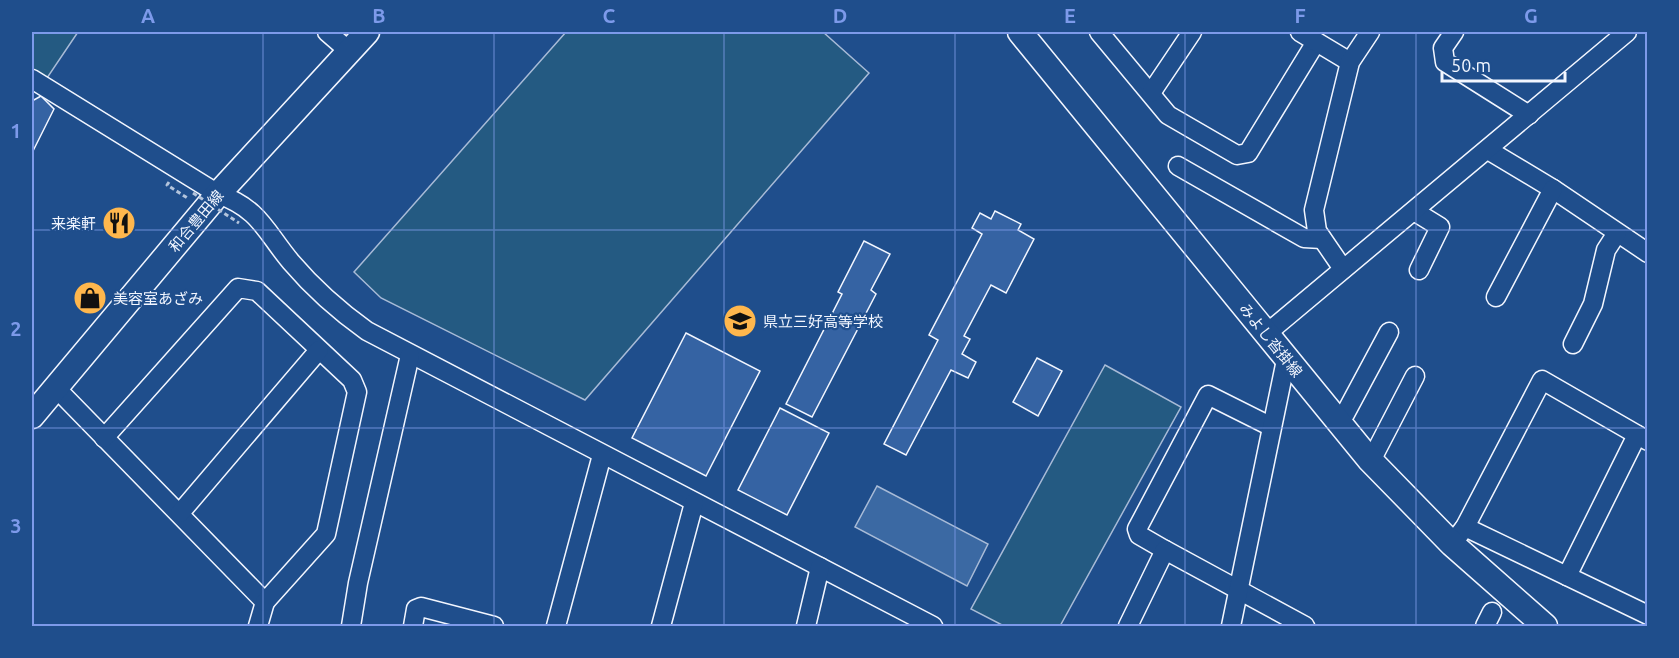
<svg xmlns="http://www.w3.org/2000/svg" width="1679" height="658" viewBox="0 0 1679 658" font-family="Ubuntu,'Noto Sans JP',sans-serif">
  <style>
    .green { fill: #245a82; stroke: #a8bbd7; stroke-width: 1.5 }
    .water { fill: #3b69a3; stroke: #a8bbd7; stroke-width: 1.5 }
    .building { fill: #3563a3; stroke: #f2f6ff; stroke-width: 1.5 }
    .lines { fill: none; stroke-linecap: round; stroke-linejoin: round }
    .minor-casing { stroke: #f2f6ff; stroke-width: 21 }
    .major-casing { stroke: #f2f6ff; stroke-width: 27 }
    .path { stroke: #b3c4dc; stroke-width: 3; stroke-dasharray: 4.5 3; stroke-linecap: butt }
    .minor { stroke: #1f4e8c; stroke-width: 18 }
    .major { stroke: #1f4e8c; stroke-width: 24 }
    .path-bridge { stroke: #b3c4dc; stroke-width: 3; stroke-dasharray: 4.5 3; stroke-linecap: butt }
    .grid { fill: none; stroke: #7d9aea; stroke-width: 1.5; stroke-opacity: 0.55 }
    .labels { text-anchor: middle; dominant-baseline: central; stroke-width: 4.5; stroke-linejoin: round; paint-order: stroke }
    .street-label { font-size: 15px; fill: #f2f6ff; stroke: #1f4e8c }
    .poi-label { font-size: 15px; fill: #f2f6ff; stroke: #1f4e8c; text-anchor: start }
    .neatline { fill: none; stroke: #7d9aea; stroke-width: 2 }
    .grid-label { font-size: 20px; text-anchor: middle; font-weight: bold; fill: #7d9aea }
  </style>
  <rect width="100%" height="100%" fill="#1f4e8c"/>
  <g class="green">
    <polygon points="32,32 78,32 47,78 32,68"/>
    <polygon points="566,32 823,32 869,73 585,400 381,298 354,272"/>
    <polygon points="1105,365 1181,407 1060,626 1004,626 971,609"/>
  </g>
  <polygon class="water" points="877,486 988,544 967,586 855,527"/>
  <g class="building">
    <polygon points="41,96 54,109 32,153 32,101"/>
    <polygon points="995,211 1021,224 1018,230 1034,239 1006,293 991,285 964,336 970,339 962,354 976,362 968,378 951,370 906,455 884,444 938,340 929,335 982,234 972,228 980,213 991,219"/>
    <polygon points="864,241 890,254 871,290 876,294 812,417 786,404 842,294 838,292"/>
    <polygon points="686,333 760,371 706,476 632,438"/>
    <polygon points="1037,358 1062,371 1038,416 1013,402"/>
    <polygon points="780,408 829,433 787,515 738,490"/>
  </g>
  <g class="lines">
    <g class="minor-casing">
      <g id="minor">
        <polyline points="327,32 349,51"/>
        <polyline points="1099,32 1168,115 1237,155 1248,153 1316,42"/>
        <polyline points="1300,32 1350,62"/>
        <polyline points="1454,32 1443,48 1445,62 1529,115"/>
        <path d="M32 79 218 194C260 209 265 231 291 262 314 289 339 311 367 331L933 626"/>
        <polyline points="1151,93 1192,32"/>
        <polyline points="1488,150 1553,189 1648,253"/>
        <polyline points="1178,166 1304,238 1322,239"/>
        <polyline points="1414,211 1440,227 1419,270"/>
        <polyline points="1343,269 1317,231 1314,210 1350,62 1370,32"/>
        <polyline points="1496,297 1553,189"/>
        <polyline points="1266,334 1627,32"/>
        <polyline points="1573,344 1593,304 1606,250 1617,233"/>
        <polyline points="56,388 265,602 258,626"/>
        <polyline points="1336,420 1345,414 1389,332"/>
        <polyline points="104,438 238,288 257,291 352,380 357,392 326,534 265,602"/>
        <polyline points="1369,459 1375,453 1415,376"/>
        <polyline points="180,513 319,350"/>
        <polyline points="1465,527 1648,615"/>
        <polyline points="1452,544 1465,527 1542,380 1648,441"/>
        <polyline points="1165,550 1139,535 1137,529 1208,395 1270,426"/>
        <polyline points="1567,576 1637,435"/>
        <polyline points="351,626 358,583 410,355"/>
        <polyline points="413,626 416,609 421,607 494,626"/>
        <polyline points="556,626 602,455"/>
        <polyline points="661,626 694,503"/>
        <polyline points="806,626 820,567"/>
        <polyline points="1128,626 1165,550 1305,626"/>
        <polyline points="1231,626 1286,360"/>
        <polyline points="1485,626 1492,612"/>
      </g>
    </g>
    <g class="major-casing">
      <g id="major">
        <polyline points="1020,32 1369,459 1452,544 1545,626"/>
        <polyline points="32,416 218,194 367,32"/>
      </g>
    </g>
    <polyline class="path" points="169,182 167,185 189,199"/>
    <use href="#minor" class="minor"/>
    <use href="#major" class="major"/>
    <polyline class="path-bridge" points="193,193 239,223"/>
  </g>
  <path class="grid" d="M263 32V626M494 32V626M724 32V626M955 32V626M1185 32V626M1416 32V626M32 230H1648M32 428H1648"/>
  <defs>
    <g id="restaurant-disc" transform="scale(1.725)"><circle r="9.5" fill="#ffb74d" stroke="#1f4e8c"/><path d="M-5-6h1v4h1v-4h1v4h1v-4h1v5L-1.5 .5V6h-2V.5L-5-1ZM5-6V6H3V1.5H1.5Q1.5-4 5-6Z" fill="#111"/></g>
    <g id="shop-disc" transform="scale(1.725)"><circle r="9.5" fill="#ffb74d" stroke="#1f4e8c"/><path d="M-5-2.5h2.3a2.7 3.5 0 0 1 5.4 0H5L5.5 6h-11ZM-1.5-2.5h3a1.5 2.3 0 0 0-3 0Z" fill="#111"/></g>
    <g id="school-disc" transform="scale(1.725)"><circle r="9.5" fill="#ffb74d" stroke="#1f4e8c"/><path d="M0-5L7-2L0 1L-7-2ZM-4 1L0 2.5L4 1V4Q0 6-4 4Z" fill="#111"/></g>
  </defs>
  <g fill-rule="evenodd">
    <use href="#restaurant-disc" x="119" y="223"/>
    <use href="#shop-disc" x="90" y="298"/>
    <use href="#school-disc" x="740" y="321"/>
  </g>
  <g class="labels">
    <g class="street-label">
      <text transform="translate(196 221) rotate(-50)">和合豊田線</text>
      <text transform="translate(1271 340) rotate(51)">みよし沓掛線</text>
    </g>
    <g class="poi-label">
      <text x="96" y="223" text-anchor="end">来楽軒</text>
      <text x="113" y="298">美容室あざみ</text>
      <text x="763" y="321">県立三好高等学校</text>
    </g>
  </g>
  <rect width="1679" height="658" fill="none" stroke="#1f4e8c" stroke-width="66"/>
  <path d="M1442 72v9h123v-9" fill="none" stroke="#f2f6ff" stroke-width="3"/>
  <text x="1451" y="72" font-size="18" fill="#f2f6ff" stroke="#1f4e8c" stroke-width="4.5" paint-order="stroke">50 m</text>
  <rect x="33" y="33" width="1613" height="592" class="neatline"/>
  <g class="grid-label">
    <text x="148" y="23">A</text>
    <text x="379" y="23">B</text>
    <text x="609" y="23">C</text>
    <text x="840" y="23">D</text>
    <text x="1070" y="23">E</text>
    <text x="1300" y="23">F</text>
    <text x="1531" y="23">G</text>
    <text x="16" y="138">1</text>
    <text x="16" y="336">2</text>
    <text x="16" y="533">3</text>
  </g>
</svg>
